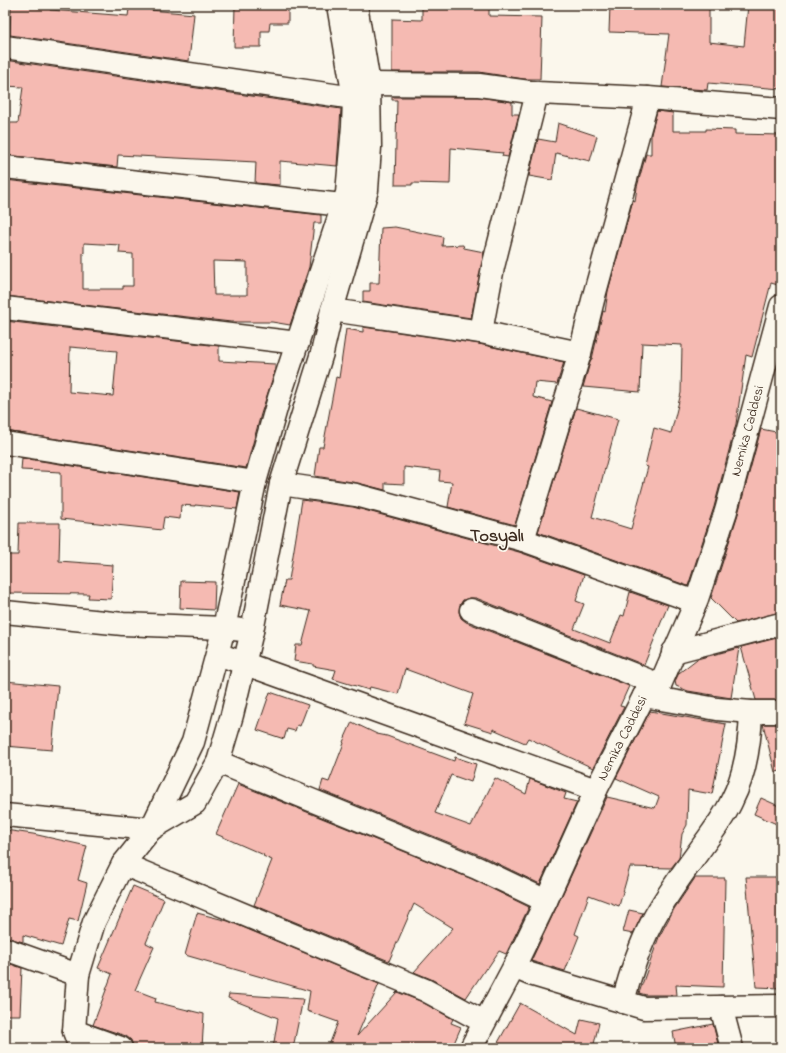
<svg xmlns="http://www.w3.org/2000/svg" width="786" height="1053" viewBox="0 0 786 1053" font-family="'Indie Flower',sans-serif">
  <style>
    .building { fill: #f5bab2; stroke: #3b2a1e; fill-rule: evenodd }
    .lines { fill: none; stroke-linecap: round; stroke-linejoin: round }
    .minor-casing { stroke: #3b2a1e; stroke-width: 25 }
    .major-casing { stroke: #3b2a1e; stroke-width: 25 }
    .minor { stroke: #fbf7ec; stroke-width: 22 }
    .major { stroke: #fbf7ec; stroke-width: 22 }
    .labels { text-anchor: middle; dominant-baseline: central; stroke-width: 3.5; stroke-linejoin: round; paint-order: stroke }
    .street-label { font-size: 14px; fill: #3b2a1e; stroke: #fbf7ec }
    .district-label { font-size: 18px; font-weight: bold; fill: #3b2a1e; stroke: #fbf7ec }
  </style>
  <rect width="100%" height="100%" fill="#fbf7ec"/>
  <filter id="ink" filterUnits="userSpaceOnUse"><feTurbulence type="fractalNoise" baseFrequency=".025" numOctaves="2"/><feDisplacementMap in="SourceGraphic" scale="8" xChannelSelector="R" yChannelSelector="G"/><feConvolveMatrix kernelMatrix="1 2 1 2 8 2 1 2 1" color-interpolation-filters="sRGB"/></filter>
  <g filter="url(#ink)">
    <g class="building">
      <polygon points="11,5 38,5 37,8 50,8 50,10 128,16 129,9 130,9 130,5 150,5 150,10 194,14 189,61 10,35"/>
      <polygon points="235,5 288,5 288,23 270,23 269,31 261,31 261,47 234,47"/>
      <polygon points="422,5 489,5 489,16 542,17 540,79 524,79 479,72 392,72 392,19 422,20"/>
      <polygon points="610,5 709,5 709,42 744,46 748,5 781,5 781,89 708,83 707,90 662,87 669,34 609,32"/>
      <polygon points="5,60 341,109 337,166 280,161 280,185 255,183 256,162 118,155 117,167 5,155 5,123 18,123 23,87 5,86"/>
      <polygon points="392,97 478,97 512,102 512,114 519,114 508,157 502,156 503,153 451,148 450,184 412,183 412,185 395,185 397,100 392,100"/>
      <polygon points="657,111 673,113 673,131 706,131 706,129 735,130 735,134 781,135 781,236 778,285 771,283 752,357 746,355 736,424 714,507 688,586 538,532 576,408 618,419 592,517 631,529 648,467 645,466 654,428 671,433 681,393 682,345 642,343 640,392 583,387 591,359 592,359 603,311 605,312 608,291 633,200 635,201 637,187 646,154 651,154 651,134"/>
      <polygon points="558,123 597,136 590,161 556,153 552,180 529,176 538,139 555,142"/>
      <path d="M5 180 321 215V223H314L309 267 301 291H300L299 298 290 325 272 322H231L5 296ZM84 243 120 245 119 253 133 254V286H123V289H83V253H84ZM213 261 247 262V295H214Z"/>
      <polygon points="395,227 443,237 442,246 463,245 464,248 484,252 471,318 363,302 363,291 370,291 370,283 379,283 381,228"/>
      <path d="M5 321 219 346V361L275 364V371L261 414 246 468 5 431ZM70 347 117 351 113 396 69 392Z"/>
      <polygon points="363,327 479,344 564,362 557,384 535,382 533,397 552,402 515,525 448,507 452,482 439,481 440,471 404,467 404,484 385,483 385,490 358,483 315,476 319,447 323,447 336,377 339,378 346,329 363,332"/>
      <polygon points="761,429 781,433 781,612 736,623 711,598 738,514"/>
      <polygon points="22,458 240,492 239,497 237,509 195,505 195,506 181,505 180,519 164,517 162,530 61,519 61,472 21,470"/>
      <polygon points="302,500 353,507 519,552 584,575 576,601 584,604 574,629 610,643 621,615 624,616 630,592 668,605 644,665 476,598 469,598 463,600 460,605 459,612 461,618 466,622 629,686 620,706 624,707 593,768 528,738 525,743 493,729 493,732 464,723 473,694 405,669 398,694 370,687 369,690 333,679 336,670 313,666 313,664 294,661 296,645 302,645 311,611 280,605 285,580 289,580"/>
      <polygon points="19,523 60,523 59,561 113,565 111,599 88,598 89,594 5,593 5,555 18,555"/>
      <polygon points="181,581 215,582 214,610 180,608"/>
      <polygon points="781,637 781,700 756,700 741,647"/>
      <polygon points="739,648 731,698 688,691 676,686 675,681 679,673 697,659"/>
      <polygon points="5,681 58,686 52,750 5,746"/>
      <polygon points="270,692 308,705 300,726 297,725 295,731 287,729 284,739 257,730"/>
      <polygon points="650,711 726,724 712,794 688,790 687,825 682,834 679,858 671,868 630,867 619,906 589,895 575,934 579,936 565,971 531,961 557,906 607,797 655,808 659,797 616,778"/>
      <polygon points="352,722 377,734 387,736 454,761 455,757 476,764 471,782 451,775 435,813 471,826 495,778 526,794 530,779 566,793 564,799 577,802 540,884 482,856 320,790 323,780 329,782 344,743 343,742"/>
      <polygon points="763,724 781,724 781,771 775,772"/>
      <polygon points="238,784 472,879 529,907 506,954 499,951 487,969 486,968 466,998 431,979 414,972 453,928 414,904 389,961 254,905 272,860 263,856 264,855 216,834"/>
      <polygon points="761,798 781,807 781,826 754,814"/>
      <polygon points="5,830 33,834 87,846 78,880 87,883 78,921 69,919 61,946 23,935 23,942 5,937"/>
      <polygon points="746,877 777,877 779,943 781,943 781,988 756,987"/>
      <polygon points="695,878 725,878 723,987 676,985 677,995 646,995 639,993 659,937 674,909"/>
      <polygon points="133,886 164,899 146,943 154,947 135,990 156,998 155,1002 204,1014 202,1048 138,1048 133,1046 131,1040 126,1036 93,1025 112,974 98,968"/>
      <polygon points="629,910 643,913 633,934 623,932"/>
      <polygon points="197,913 228,921 379,984 357,1036 397,992 420,1001 453,1019 451,1023 461,1027 452,1048 328,1048 338,1022 307,1011 310,991 185,955"/>
      <polygon points="5,962 22,968 20,1015 5,1015"/>
      <polygon points="229,994 303,999 293,1048 273,1048 278,1018 228,998"/>
      <polygon points="520,1003 577,1035 581,1019 599,1023 594,1044 600,1048 495,1048"/>
      <polygon points="713,1024 719,1048 676,1048 673,1032"/>
    </g>
    <g class="lines">
      <g class="minor-casing">
        <g id="minor">
          <polyline points="5,47 354,98"/>
          <polyline points="369,84 479,85 537,93 648,98 781,109"/>
          <polyline points="5,167 342,205"/>
          <polyline points="5,308 298,343"/>
          <polyline points="332,310 481,332 580,353"/>
          <polyline points="481,332 493,267 537,93"/>
          <polyline points="5,443 255,482"/>
          <polyline points="281,484 356,495 523,540 696,602"/>
          <polyline points="523,540 580,353 594,296 648,98"/>
          <polyline points="471,610 660,685"/>
          <polyline points="5,612 123,624 224,628 252,631"/>
          <polyline points="673,652 781,624"/>
          <polyline points="218,654 596,790"/>
          <polyline points="644,696 717,709 751,712 781,712"/>
          <polyline points="218,762 477,868 546,901"/>
          <polyline points="5,815 151,829"/>
          <polyline points="123,864 425,990 484,1022"/>
          <polyline points="5,949 78,975"/>
          <polyline points="514,967 530,974 644,1008 781,1006"/>
          <path d="M623 1002C630 975 639 947 652 922 666 895 686 869 704 844 714 830 725 816 732 800 746 773 750 742 751 712"/>
          <polyline points="721,1007 732,1048"/>
          <polyline points="74,1031 121,1048"/>
        </g>
      </g>
      <g class="major-casing">
        <g id="major">
          <polyline points="151,829 195,803 218,762 232,715 252,631 281,484 322,353 332,310 367,190 370,147 369,84 356,5"/>
          <polyline points="80,1048 74,1031 78,975 94,922 123,864 151,829 193,742 224,628 255,482 279,398 347,193 353,126 354,98 338,5"/>
          <path id="s1" d="M471 1048 514 967 546 901 596 790 644 696 660 685 696 602 726 511 781 306"/>
        </g>
      </g>
      <use href="#minor" class="minor"/>
      <use href="#major" class="major"/>
    </g>
  </g>
  <g class="labels">
    <g class="street-label">
      <text stroke="none"><textPath href="#s1" startOffset="681">Nemika Caddesi</textPath></text>
      <text stroke="none"><textPath href="#s1" startOffset="345">Nemika Caddesi</textPath></text>
    </g>
    <g class="district-label">
      <text x="497" y="537">Tosyalı</text>
    </g>
  </g>
  <rect width="786" height="1053" fill="none" stroke="#fbf7ec" stroke-width="20"/>
  <rect x="10" y="10" width="766" height="1033" fill="none" stroke="#3b2a1e" stroke-width="1.5" filter="url(#ink)"/>
</svg>
